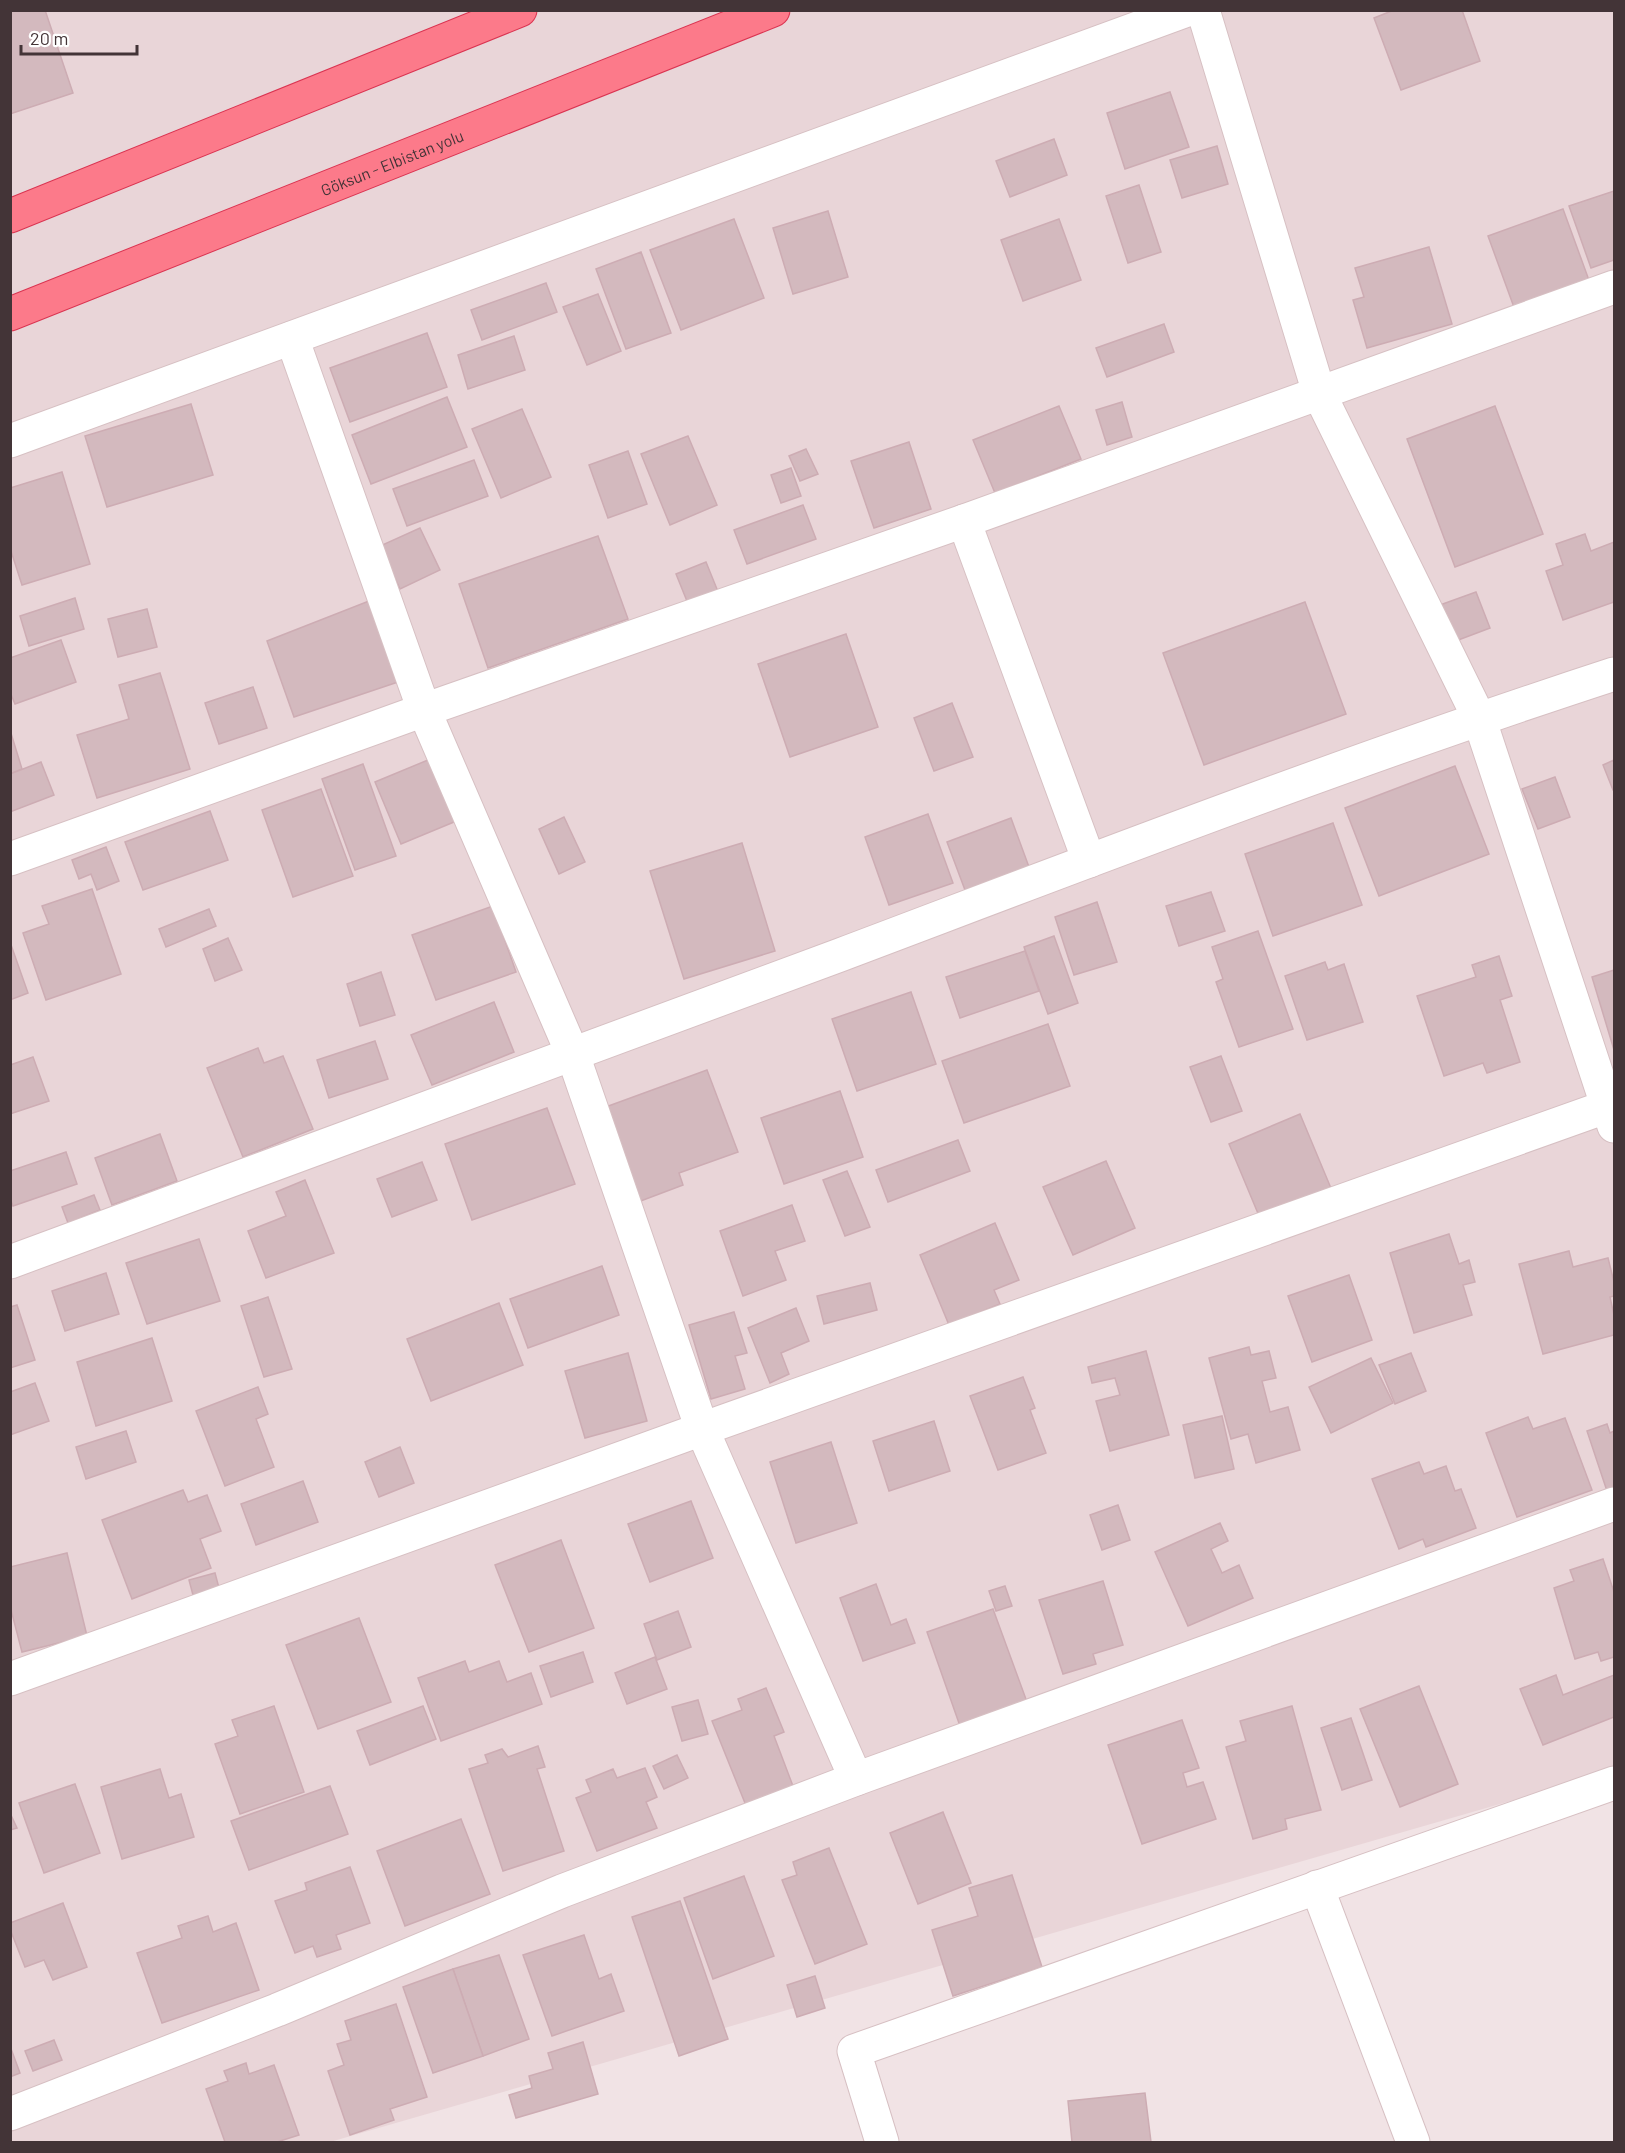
<svg xmlns="http://www.w3.org/2000/svg" width="1625" height="2153" viewBox="0 0 1625 2153" font-family="Barlow,sans-serif">
  <style>
    .residential { fill: #e9d5d8 }
    .building { fill: #d3b9be; stroke: #cdacb3; stroke-width: 1.5 }
    .lines { fill: none; stroke-linecap: round; stroke-linejoin: round }
    .minor-casing { stroke: #d7c0c3; stroke-width: 35 }
    .trunk-casing { stroke: #da3451; stroke-width: 35 }
    .minor { stroke: #fff; stroke-width: 33 }
    .trunk { stroke: #fc7a8a; stroke-width: 33 }
    .labels { text-anchor: middle; dominant-baseline: central; stroke-width: 4.5; stroke-linejoin: round; paint-order: stroke }
    .street-label { font-size: 16px; fill: #433437; stroke: #fff }
  </style>
  <rect width="100%" height="100%" fill="#f1e3e5"/>
  <polygon class="residential" points="11,11 1614,11 1614,1771 330,2142 11,2142"/>
  <g class="building">
    <polygon points="10,10 45,10 73,93 10,114"/>
    <polygon points="1394,10 1462,10 1480,61 1401,90 1374,18"/>
    <polygon points="1170,92 1189,147 1125,169 1107,113"/>
    <polygon points="1054,139 1067,175 1010,197 996,161"/>
    <polygon points="1217,146 1228,184 1182,198 1170,160"/>
    <polygon points="1139,185 1161,252 1128,263 1106,196"/>
    <polygon points="1614,191 1614,260 1591,268 1569,206"/>
    <polygon points="1563,209 1590,283 1515,310 1488,236"/>
    <polygon points="828,211 848,277 793,294 773,228"/>
    <polygon points="734,219 764,298 681,330 650,250"/>
    <polygon points="1059,219 1081,280 1023,301 1001,240"/>
    <polygon points="1429,247 1452,324 1367,348 1353,300 1364,297 1355,268"/>
    <polygon points="641,252 671,333 626,349 596,269"/>
    <polygon points="546,283 557,312 482,340 471,310"/>
    <polygon points="598,294 621,351 587,365 563,307"/>
    <polygon points="1164,324 1174,352 1107,377 1096,348"/>
    <polygon points="427,333 447,387 350,422 330,368"/>
    <polygon points="514,336 525,370 468,389 458,355"/>
    <polygon points="447,397 467,447 371,484 352,435"/>
    <polygon points="1122,402 1132,437 1107,445 1096,410"/>
    <polygon points="191,404 213,475 107,507 85,436"/>
    <polygon points="1059,406 1081,459 995,493 973,440"/>
    <polygon points="1495,406 1543,534 1455,567 1407,439"/>
    <polygon points="522,409 551,477 501,498 472,429"/>
    <polygon points="688,436 717,505 670,525 641,454"/>
    <polygon points="909,442 931,509 874,528 851,461"/>
    <polygon points="806,449 818,474 800,481 789,456"/>
    <polygon points="628,451 647,504 608,518 589,465"/>
    <polygon points="474,460 488,496 407,526 393,489"/>
    <polygon points="791,468 801,496 781,503 771,475"/>
    <polygon points="62,472 90,564 22,585 10,548 10,488"/>
    <polygon points="803,505 816,539 747,564 734,530"/>
    <polygon points="420,528 440,570 400,589 380,546"/>
    <polygon points="1585,534 1591,551 1614,542 1614,602 1563,620 1546,571 1563,565 1556,544"/>
    <polygon points="598,536 628,619 488,668 459,584"/>
    <polygon points="706,562 721,599 691,611 676,574"/>
    <polygon points="1476,592 1490,628 1453,642 1440,605"/>
    <polygon points="75,598 84,629 29,646 20,616"/>
    <polygon points="369,601 398,682 294,717 267,641"/>
    <polygon points="1305,602 1346,714 1204,765 1163,653"/>
    <polygon points="147,609 157,647 118,657 108,619"/>
    <polygon points="846,634 878,727 790,757 758,664"/>
    <polygon points="61,640 76,682 15,704 10,692 10,658"/>
    <polygon points="160,673 190,769 97,798 77,735 129,719 119,685"/>
    <polygon points="253,687 267,728 219,744 205,703"/>
    <polygon points="952,703 973,757 934,771 914,718"/>
    <polygon points="10,730 22,769 10,774"/>
    <polygon points="440,755 466,817 401,844 375,782"/>
    <polygon points="1614,760 1614,790 1613,790 1603,765"/>
    <polygon points="41,762 54,795 10,812 10,774"/>
    <polygon points="363,764 396,856 355,870 322,779"/>
    <polygon points="1455,766 1489,854 1379,896 1345,808"/>
    <polygon points="1555,777 1570,817 1538,829 1522,789"/>
    <polygon points="321,789 353,876 293,897 262,810"/>
    <polygon points="210,811 228,860 143,890 125,842"/>
    <polygon points="928,814 953,883 889,905 865,837"/>
    <polygon points="564,817 585,862 559,874 539,829"/>
    <polygon points="1011,818 1029,867 965,890 947,842"/>
    <polygon points="1333,823 1362,905 1273,936 1245,854"/>
    <polygon points="742,843 775,951 684,979 650,871"/>
    <polygon points="106,847 119,881 97,890 91,874 79,879 72,860"/>
    <polygon points="92,889 121,974 46,1000 23,933 49,924 42,906"/>
    <polygon points="1211,892 1225,931 1179,946 1166,906"/>
    <polygon points="1097,902 1117,962 1074,975 1055,917"/>
    <polygon points="493,906 516,972 436,1000 412,935"/>
    <polygon points="209,909 216,926 166,947 159,929"/>
    <polygon points="1258,931 1293,1029 1239,1047 1216,982 1223,979 1212,947"/>
    <polygon points="1054,936 1078,1003 1048,1014 1024,947"/>
    <polygon points="228,938 242,970 215,981 203,949"/>
    <polygon points="10,942 28,993 10,1000"/>
    <polygon points="1025,951 1039,991 960,1018 946,977"/>
    <polygon points="1499,956 1512,996 1500,1000 1520,1062 1487,1073 1483,1063 1444,1076 1417,996 1476,977 1472,965"/>
    <polygon points="1325,962 1328,970 1344,964 1363,1022 1307,1040 1285,976"/>
    <polygon points="1614,970 1614,1050 1592,977"/>
    <polygon points="381,972 395,1015 360,1026 347,984"/>
    <polygon points="911,992 936,1064 857,1091 832,1019"/>
    <polygon points="494,1002 514,1052 432,1085 411,1035"/>
    <polygon points="1048,1024 1070,1086 964,1123 942,1061"/>
    <polygon points="375,1041 388,1079 329,1098 317,1060"/>
    <polygon points="258,1048 264,1063 283,1056 313,1129 243,1157 207,1068"/>
    <polygon points="1221,1056 1242,1111 1211,1122 1190,1067"/>
    <polygon points="33,1057 49,1101 10,1114 10,1065"/>
    <polygon points="707,1070 738,1152 679,1173 683,1185 638,1202 603,1108"/>
    <polygon points="840,1091 863,1157 784,1184 761,1118"/>
    <polygon points="547,1108 575,1184 472,1220 445,1144"/>
    <polygon points="1300,1114 1333,1193 1262,1223 1229,1144"/>
    <polygon points="160,1134 177,1181 112,1205 95,1158"/>
    <polygon points="958,1140 970,1171 888,1202 876,1170"/>
    <polygon points="66,1152 77,1184 13,1206 10,1198 10,1171"/>
    <polygon points="1106,1161 1135,1228 1073,1255 1043,1187"/>
    <polygon points="422,1162 437,1200 392,1217 377,1179"/>
    <polygon points="847,1171 870,1227 845,1236 823,1180"/>
    <polygon points="305,1180 334,1253 266,1278 248,1231 286,1216 276,1192"/>
    <polygon points="94,1195 100,1210 68,1223 62,1207"/>
    <polygon points="792,1205 805,1241 775,1251 786,1280 743,1296 720,1231"/>
    <polygon points="995,1223 1019,1280 994,1290 1000,1304 949,1325 920,1255"/>
    <polygon points="1449,1234 1459,1264 1469,1260 1475,1282 1463,1285 1472,1315 1414,1333 1390,1253"/>
    <polygon points="199,1239 220,1301 147,1324 126,1263"/>
    <polygon points="1569,1251 1573,1267 1608,1258 1614,1282 1614,1296 1610,1297 1614,1315 1614,1335 1543,1354 1519,1264"/>
    <polygon points="602,1266 619,1315 528,1348 510,1299"/>
    <polygon points="106,1273 119,1314 65,1331 52,1291"/>
    <polygon points="1349,1275 1372,1340 1312,1362 1288,1296"/>
    <polygon points="870,1283 877,1310 824,1324 817,1296"/>
    <polygon points="268,1297 292,1369 264,1377 241,1306"/>
    <polygon points="499,1303 523,1365 431,1401 407,1339"/>
    <polygon points="17,1305 35,1360 10,1368 10,1307"/>
    <polygon points="796,1308 809,1341 781,1353 789,1374 770,1383 748,1328"/>
    <polygon points="734,1312 747,1353 735,1356 745,1389 711,1399 689,1325"/>
    <polygon points="152,1338 172,1401 96,1426 77,1362"/>
    <polygon points="1249,1347 1251,1355 1269,1351 1276,1378 1262,1381 1270,1412 1288,1407 1300,1450 1256,1463 1248,1434 1231,1439 1209,1358"/>
    <polygon points="1146,1351 1169,1435 1110,1451 1096,1401 1120,1395 1115,1378 1092,1383 1088,1367"/>
    <polygon points="628,1353 647,1421 585,1438 565,1371"/>
    <polygon points="1411,1353 1426,1391 1395,1404 1379,1365"/>
    <polygon points="1371,1358 1393,1403 1331,1433 1309,1387"/>
    <polygon points="1023,1377 1035,1408 1030,1410 1046,1453 998,1470 970,1396"/>
    <polygon points="35,1383 49,1421 10,1435 10,1392"/>
    <polygon points="258,1387 268,1414 256,1419 274,1467 225,1486 196,1411"/>
    <polygon points="1222,1416 1234,1469 1195,1478 1183,1425"/>
    <polygon points="1528,1417 1533,1429 1565,1418 1592,1490 1517,1517 1486,1433"/>
    <polygon points="934,1421 950,1471 889,1491 873,1441"/>
    <polygon points="1607,1424 1610,1433 1614,1431 1614,1489 1607,1491 1587,1431"/>
    <polygon points="126,1431 136,1462 86,1479 76,1447"/>
    <polygon points="831,1442 857,1523 796,1543 770,1462"/>
    <polygon points="400,1447 414,1483 379,1497 365,1462"/>
    <polygon points="1419,1462 1424,1474 1446,1466 1455,1491 1461,1489 1476,1528 1426,1547 1423,1539 1399,1549 1372,1479"/>
    <polygon points="303,1481 318,1522 256,1545 241,1504"/>
    <polygon points="183,1490 188,1502 207,1495 221,1531 200,1539 211,1568 132,1599 102,1520"/>
    <polygon points="691,1501 713,1558 650,1582 628,1524"/>
    <polygon points="1118,1505 1130,1540 1102,1550 1090,1515"/>
    <polygon points="1220,1523 1228,1541 1211,1549 1222,1573 1239,1565 1253,1598 1188,1626 1155,1552"/>
    <polygon points="561,1540 594,1628 529,1652 495,1565"/>
    <polygon points="67,1553 87,1636 22,1652 10,1606 10,1567"/>
    <polygon points="1603,1559 1614,1592 1614,1657 1601,1661 1598,1652 1575,1659 1554,1588 1574,1581 1570,1570"/>
    <polygon points="215,1573 219,1588 193,1595 189,1580"/>
    <polygon points="1103,1581 1123,1645 1093,1654 1096,1664 1063,1674 1039,1600"/>
    <polygon points="876,1584 891,1625 906,1619 915,1643 863,1661 840,1598"/>
    <polygon points="1005,1586 1012,1606 996,1611 989,1591"/>
    <polygon points="993,1609 1027,1702 960,1726 927,1632"/>
    <polygon points="678,1611 691,1647 657,1660 644,1624"/>
    <polygon points="359,1618 391,1702 318,1729 286,1645"/>
    <polygon points="583,1652 593,1682 551,1697 540,1666"/>
    <polygon points="655,1657 667,1689 627,1704 615,1673"/>
    <polygon points="465,1661 469,1672 499,1661 507,1682 531,1673 542,1704 441,1741 418,1678"/>
    <polygon points="1556,1675 1563,1695 1614,1675 1614,1717 1543,1745 1520,1689"/>
    <polygon points="1419,1686 1458,1784 1400,1807 1360,1709"/>
    <polygon points="766,1688 784,1732 774,1736 796,1794 749,1813 712,1721 742,1710 738,1699"/>
    <polygon points="698,1700 708,1734 682,1741 672,1707"/>
    <polygon points="274,1706 304,1792 240,1814 215,1744 238,1736 232,1720"/>
    <polygon points="423,1706 436,1739 370,1765 357,1731"/>
    <polygon points="1292,1706 1321,1810 1285,1819 1287,1829 1253,1839 1226,1747 1246,1741 1240,1721"/>
    <polygon points="1351,1718 1372,1780 1342,1790 1321,1728"/>
    <polygon points="1182,1720 1199,1768 1183,1773 1187,1787 1203,1782 1216,1819 1142,1844 1108,1745"/>
    <polygon points="538,1746 545,1767 537,1769 564,1851 503,1871 469,1769 488,1763 485,1755 502,1749 508,1757"/>
    <polygon points="677,1755 688,1778 664,1789 653,1766"/>
    <polygon points="645,1768 657,1797 646,1802 657,1828 597,1851 576,1798 591,1792 586,1780 613,1769 617,1778"/>
    <polygon points="160,1769 169,1798 181,1794 194,1837 122,1859 101,1787"/>
    <polygon points="75,1784 100,1853 44,1873 19,1803"/>
    <polygon points="330,1786 348,1834 249,1870 231,1821"/>
    <polygon points="943,1812 971,1883 918,1904 890,1833"/>
    <polygon points="10,1813 17,1828 10,1830"/>
    <polygon points="461,1819 490,1894 405,1926 377,1851"/>
    <polygon points="829,1848 867,1944 815,1964 782,1880 797,1875 793,1862"/>
    <polygon points="350,1867 370,1923 336,1935 341,1949 317,1957 313,1946 295,1953 275,1901 307,1890 305,1883"/>
    <polygon points="1012,1875 1042,1967 953,1996 932,1930 978,1916 969,1888"/>
    <polygon points="744,1876 774,1956 713,1979 684,1898"/>
    <polygon points="680,1901 728,2039 679,2056 632,1917"/>
    <polygon points="63,1903 87,1967 53,1980 44,1960 25,1967 10,1929 10,1923"/>
    <polygon points="208,1916 213,1932 236,1923 259,1990 162,2023 137,1953 182,1938 178,1926"/>
    <polygon points="584,1935 599,1979 611,1974 624,2011 552,2036 523,1955"/>
    <polygon points="499,1955 529,2039 483,2056 453,1969"/>
    <polygon points="453,1969 483,2056 433,2073 403,1987"/>
    <polygon points="815,1976 825,2008 797,2017 787,1985"/>
    <polygon points="396,2004 427,2097 390,2109 394,2120 350,2135 328,2071 344,2065 337,2044 351,2040 345,2021"/>
    <polygon points="54,2040 62,2060 33,2071 25,2051"/>
    <polygon points="583,2042 598,2094 516,2118 509,2095 532,2088 529,2076 553,2069 548,2053"/>
    <polygon points="10,2046 20,2073 10,2077"/>
    <polygon points="246,2063 249,2074 274,2065 299,2135 277,2142 225,2142 206,2089 228,2081 224,2071"/>
    <polygon points="1145,2093 1151,2142 1072,2142 1068,2101"/>
  </g>
  <g class="lines">
    <g class="minor-casing">
      <g id="minor">
        <polyline points="1203,10 1319,393 1479,718 1614,1126"/>
        <polyline points="292,338 424,710 573,1055 702,1429 856,1779"/>
        <polyline points="10,441 1187,10"/>
        <polyline points="964,521 1089,861"/>
        <polyline points="10,859 424,710 964,521 1614,287"/>
        <path d="M10 1262C287 1160 564 1058 840 955 1097 858 1353 759 1614 674"/>
        <polyline points="10,1679 702,1429 1614,1104"/>
        <polyline points="1317,1887 1413,2142"/>
        <polyline points="10,2114 277,2010 562,1891 856,1779 1614,1504"/>
        <polyline points="882,2142 854,2051 1614,1783"/>
      </g>
    </g>
    <g class="trunk-casing">
      <g id="trunk">
        <polyline points="10,216 520,10"/>
        <path id="s1" d="M10 314 773 10"/>
      </g>
    </g>
    <use href="#minor" class="minor"/>
    <use href="#trunk" class="trunk"/>
  </g>
  <g class="labels">
    <g class="street-label">
      <text stroke="none"><textPath href="#s1" startOffset="411">Göksun - Elbistan yolu</textPath></text>
    </g>
  </g>
  <rect width="1625" height="2153" fill="none" stroke="#433437" stroke-width="24"/>
  <path d="M21 45v9h116v-9" fill="none" stroke="#433437" stroke-width="3"/>
  <text x="30" y="45" font-size="18" fill="#433437" stroke="#ffffff" stroke-width="4.5" paint-order="stroke">20 m</text>
</svg>
